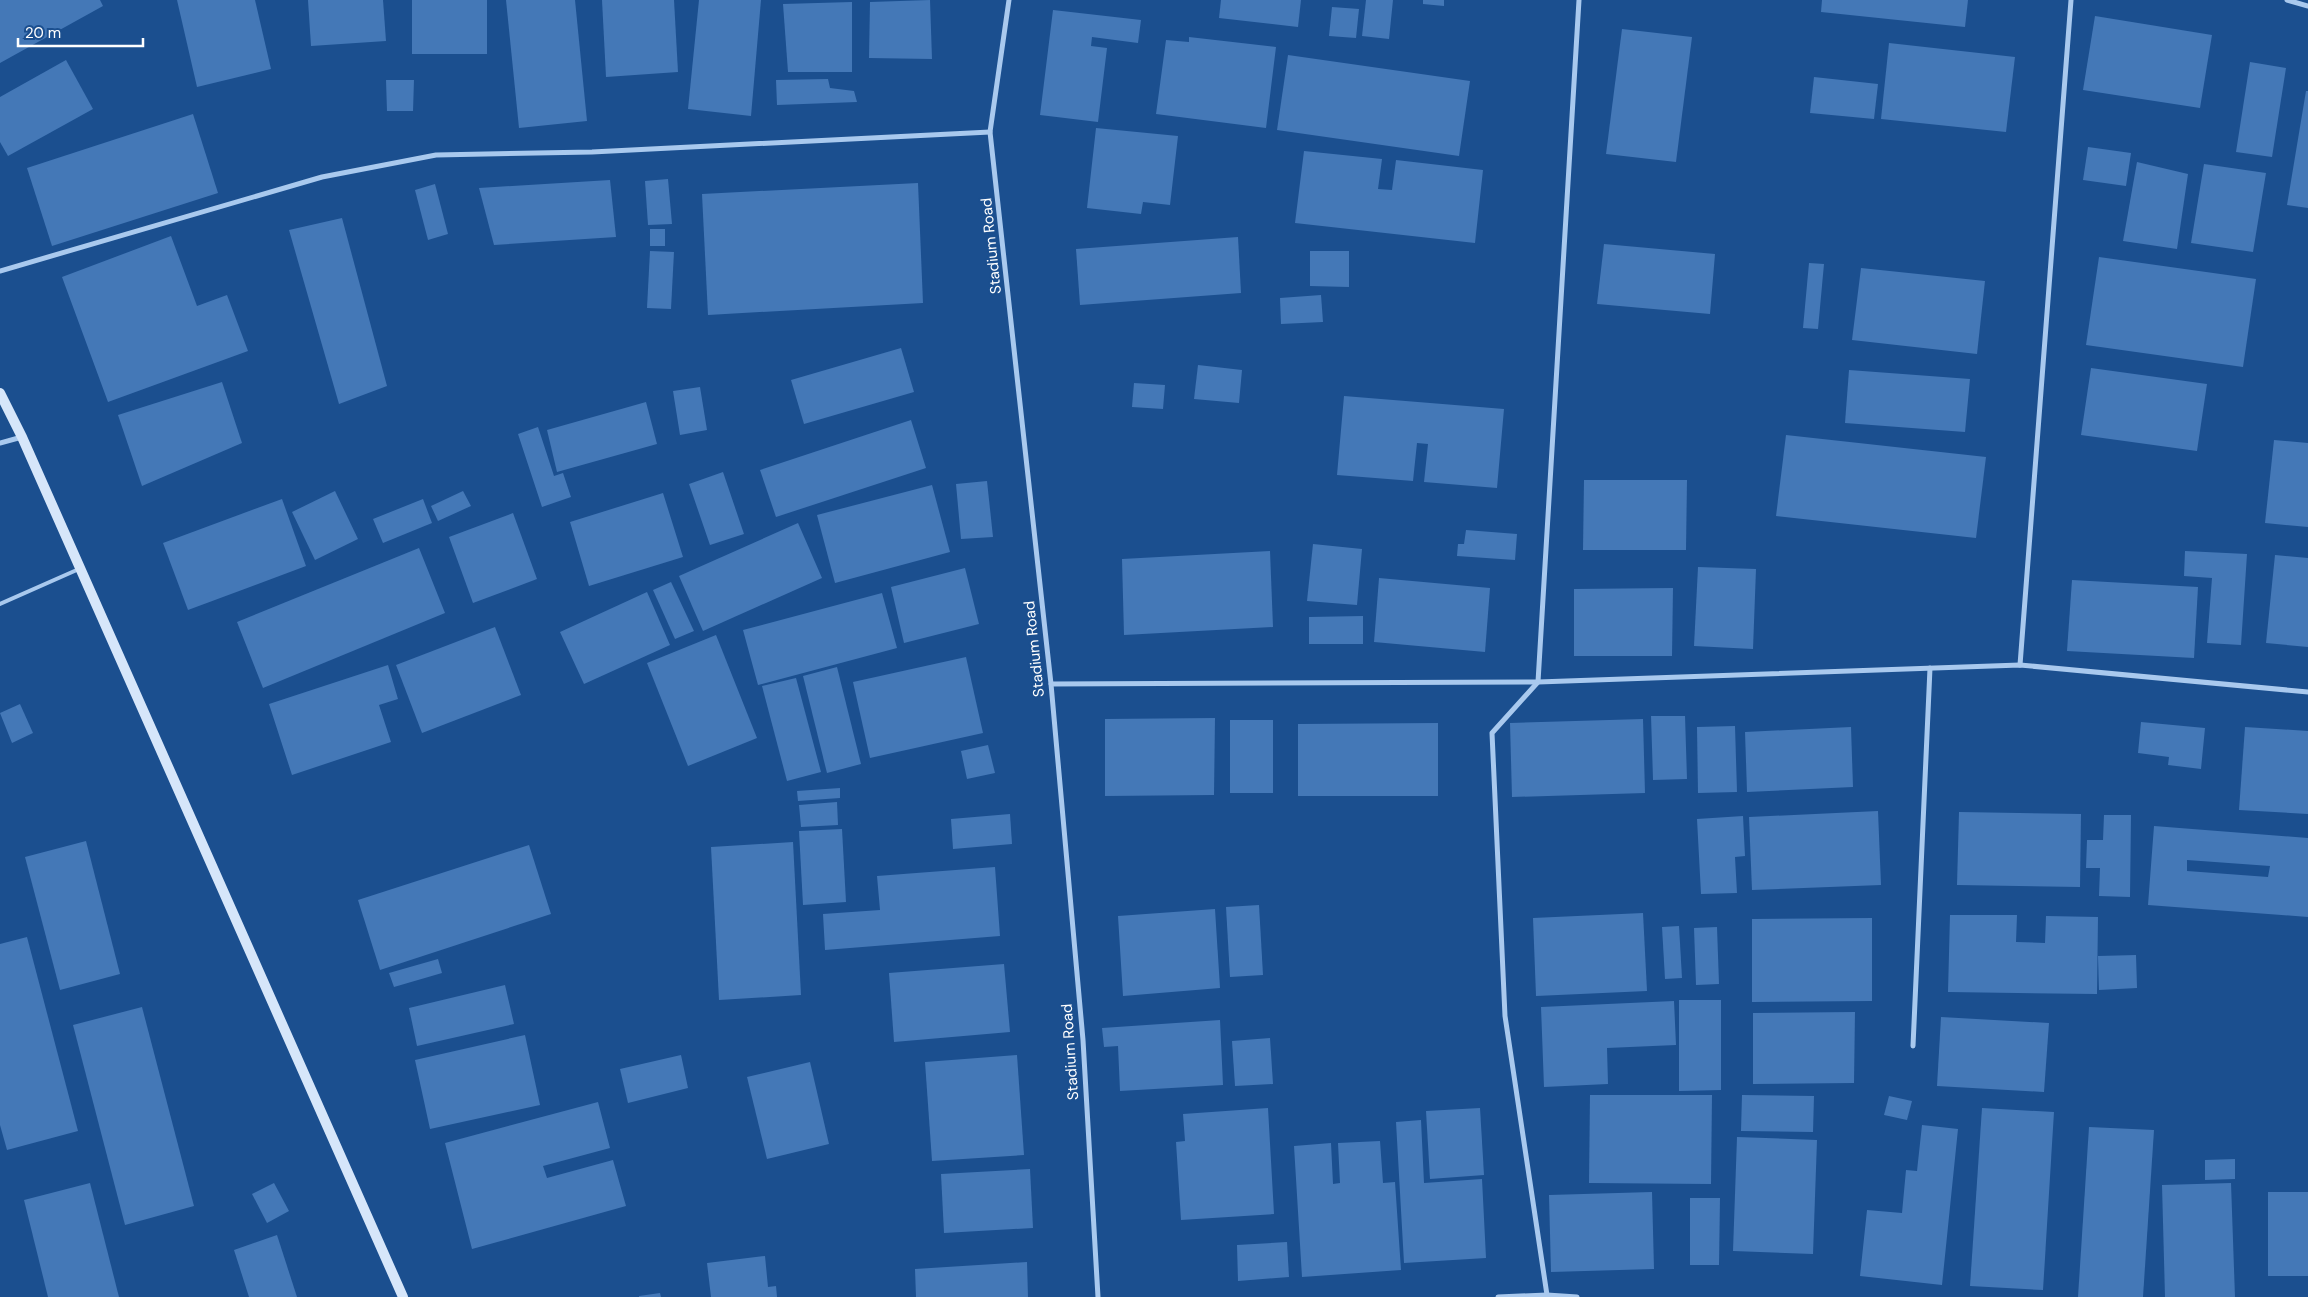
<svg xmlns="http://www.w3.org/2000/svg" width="2308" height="1297" viewBox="0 0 2308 1297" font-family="'DM Sans',sans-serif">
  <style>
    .building { fill: #4478b7; fill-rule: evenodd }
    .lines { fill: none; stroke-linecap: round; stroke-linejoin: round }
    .lane { stroke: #a9c9ee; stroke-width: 4 }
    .street { stroke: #a9c9ee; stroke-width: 5 }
    .secondary { stroke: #d6e6fa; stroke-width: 10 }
    .labels { text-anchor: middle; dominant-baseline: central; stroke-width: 4; stroke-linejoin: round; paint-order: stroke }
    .street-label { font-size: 15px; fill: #fff; stroke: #1b4f8f }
  </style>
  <rect width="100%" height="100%" fill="#1b4f8f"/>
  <g class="building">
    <polygon points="0,0 100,0 103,6 0,63"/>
    <polygon points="177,0 255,0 271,69 197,87"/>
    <polygon points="308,0 383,0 386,41 311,46"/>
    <rect x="412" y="0" width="75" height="54"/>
    <polygon points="506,0 575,0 587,121 519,128"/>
    <polygon points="602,0 674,0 678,72 606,77"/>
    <polygon points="699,0 761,0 751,116 688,109"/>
    <polygon points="930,0 932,59 869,58 870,2"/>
    <polygon points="1221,0 1301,0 1298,27 1219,18"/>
    <polygon points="1366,0 1393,0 1389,39 1362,36"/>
    <polygon points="1423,0 1444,0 1444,6 1423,4"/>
    <polygon points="1822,0 1968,0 1965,27 1821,12"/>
    <polygon points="852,2 852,72 788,72 783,4"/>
    <polygon points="1332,7 1359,9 1356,38 1329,36"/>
    <polygon points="1053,10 1141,20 1138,43 1092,37 1091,46 1107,48 1098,122 1040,115"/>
    <polygon points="2095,16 2212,35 2200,108 2083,90"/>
    <polygon points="1622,29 1692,37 1676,162 1606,154"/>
    <polygon points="1189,37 1276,47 1266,128 1156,114 1166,40 1189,42"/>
    <polygon points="1889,43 2015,57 2006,132 1881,119"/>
    <polygon points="1288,55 1470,81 1459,156 1277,130"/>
    <polygon points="66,60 93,109 8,156 0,142 0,97"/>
    <polygon points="2250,62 2286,68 2272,157 2236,152"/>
    <polygon points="1814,77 1878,84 1874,119 1810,113"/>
    <polygon points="828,79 830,88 854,91 857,102 777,105 776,80"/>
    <polygon points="386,80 414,80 413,111 387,111"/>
    <polygon points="2306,91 2308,91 2308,208 2287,205"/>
    <polygon points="193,114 218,193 52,246 27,168"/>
    <polygon points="1096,128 1178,136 1170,205 1143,202 1141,214 1087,208"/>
    <polygon points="2088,147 2131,153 2126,186 2083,180"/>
    <polygon points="1304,151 1382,159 1378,189 1392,190 1396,160 1483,170 1475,243 1295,223"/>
    <polygon points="2137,162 2188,174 2177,249 2123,241"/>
    <polygon points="2204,164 2266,173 2253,252 2191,243"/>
    <polygon points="668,179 672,224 648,225 645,181"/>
    <polygon points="610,180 616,237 494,245 479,188"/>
    <polygon points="918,183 923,303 708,315 702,194"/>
    <polygon points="435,184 448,234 428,240 415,190"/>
    <polygon points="342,218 387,386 339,404 289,230"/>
    <rect x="650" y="229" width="15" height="17"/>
    <polygon points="171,236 197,306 227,295 248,351 108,402 62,277"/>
    <polygon points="1238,237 1241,293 1080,305 1076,249"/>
    <polygon points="1604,244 1715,254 1710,314 1597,304"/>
    <polygon points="650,251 674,252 671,309 647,308"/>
    <polygon points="1310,251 1349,251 1349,287 1310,286"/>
    <polygon points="2099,257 2256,279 2243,367 2086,345"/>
    <polygon points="1809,263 1824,264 1818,329 1803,328"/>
    <polygon points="1861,268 1985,281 1977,354 1852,340"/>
    <polygon points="1321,295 1323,322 1281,324 1280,298"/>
    <polygon points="901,348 914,392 804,424 791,380"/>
    <polygon points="1198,365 1242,370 1239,403 1194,399"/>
    <polygon points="2091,368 2207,384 2197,451 2081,435"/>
    <polygon points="1849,370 1970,379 1965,432 1845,423"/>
    <polygon points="222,382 242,443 142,486 118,415"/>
    <polygon points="1134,383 1165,385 1163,409 1132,407"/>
    <polygon points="700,387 707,430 680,435 673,391"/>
    <polygon points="1344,396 1504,409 1497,488 1424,482 1428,444 1417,443 1413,481 1337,475"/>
    <polygon points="646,402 657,444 557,472 547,430"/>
    <polygon points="911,420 926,468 776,517 760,470"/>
    <polygon points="538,427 554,476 563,473 571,497 542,507 518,434"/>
    <polygon points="1786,435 1986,457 1976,538 1776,516"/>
    <polygon points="2274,440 2308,443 2308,527 2265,523"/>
    <polygon points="723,472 744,534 710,545 689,484"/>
    <polygon points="1584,480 1687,480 1686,550 1583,550"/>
    <polygon points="987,481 993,537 961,539 956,484"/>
    <polygon points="932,485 950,552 835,583 817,515"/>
    <polygon points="335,491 358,539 315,560 292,512"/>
    <polygon points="463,491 471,506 438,521 431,506"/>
    <polygon points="663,493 683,557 589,586 570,522"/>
    <polygon points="282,499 306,566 188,610 163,543"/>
    <polygon points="423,499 432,523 383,543 373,519"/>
    <polygon points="513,513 537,579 473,603 449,537"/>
    <polygon points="798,523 822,578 703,631 679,576"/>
    <polygon points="1466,530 1517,534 1515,560 1457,556 1458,544 1464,544"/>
    <polygon points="1313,544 1362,549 1357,605 1307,601"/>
    <polygon points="419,548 445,613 263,688 237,622"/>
    <polygon points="1270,551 1273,627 1124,635 1122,559"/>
    <polygon points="2185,551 2247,554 2241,645 2207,643 2212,578 2184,576"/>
    <polygon points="2275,555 2308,558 2308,647 2266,643"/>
    <polygon points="1698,567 1756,569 1753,649 1694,646"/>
    <polygon points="965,568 979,624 904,643 891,587"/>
    <polygon points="1379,578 1490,588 1485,652 1374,642"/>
    <polygon points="2072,580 2198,587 2194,658 2067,651"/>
    <polygon points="671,582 694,631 675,639 653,590"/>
    <polygon points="1673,588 1672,656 1574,656 1574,589"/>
    <polygon points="647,592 670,645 584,684 560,632"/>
    <polygon points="882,593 897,648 758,685 743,630"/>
    <polygon points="1363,616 1363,644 1309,644 1309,617"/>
    <polygon points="495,627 521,695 422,733 396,665"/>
    <polygon points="716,635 757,738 688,766 647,663"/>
    <polygon points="966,657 983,733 870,758 853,682"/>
    <polygon points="388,665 398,699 379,705 391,742 292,775 269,704"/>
    <polygon points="837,667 861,764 827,773 803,676"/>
    <polygon points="796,678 821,772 787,781 762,686"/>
    <polygon points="20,704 33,733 12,743 0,713"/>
    <polygon points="1651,716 1685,716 1687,779 1653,780"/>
    <polygon points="1215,718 1214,795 1105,796 1105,719"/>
    <polygon points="1643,719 1645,793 1512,797 1510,723"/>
    <rect x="1230" y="720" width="43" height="73"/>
    <polygon points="2141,722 2205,728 2201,769 2168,765 2169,757 2138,753"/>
    <polygon points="1438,723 1438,796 1298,796 1298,724"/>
    <polygon points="1735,726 1737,792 1698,793 1697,727"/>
    <polygon points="1851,727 1853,787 1747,792 1745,732"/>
    <polygon points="2245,727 2308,731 2308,814 2239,810"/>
    <polygon points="988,745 995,773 967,779 961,751"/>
    <polygon points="840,788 840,798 798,801 797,791"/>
    <polygon points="837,802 838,825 801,827 799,805"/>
    <polygon points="1878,811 1881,885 1752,890 1749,817"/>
    <polygon points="1959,812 2081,814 2080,887 1957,885"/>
    <polygon points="1010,814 1012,844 953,849 951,819"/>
    <polygon points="2104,815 2131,815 2130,897 2099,896 2100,868 2086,868 2087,840 2103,840"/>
    <polygon points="1743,816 1745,856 1735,857 1737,893 1701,894 1697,819"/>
    <path d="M2154 826 2308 838V917L2148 905ZM2187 860 2270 866 2268 877 2187 871Z"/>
    <polygon points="842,829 846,902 803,905 799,831"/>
    <polygon points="86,841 120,974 60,990 25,857"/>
    <polygon points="793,842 801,995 719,1000 711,847"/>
    <polygon points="529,845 551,914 380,970 358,900"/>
    <polygon points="995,867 1000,936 825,950 823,914 880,910 877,876"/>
    <polygon points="1259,905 1263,975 1230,977 1226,907"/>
    <polygon points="1215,909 1220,988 1123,996 1118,916"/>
    <polygon points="1643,913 1647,991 1536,996 1533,918"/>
    <polygon points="1950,915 2017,915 2016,942 2045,943 2046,916 2098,917 2097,994 1948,992"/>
    <polygon points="1872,918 1872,1001 1752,1002 1752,919"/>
    <polygon points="1679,926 1682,978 1665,979 1662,927"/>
    <polygon points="1717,927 1719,984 1696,985 1694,928"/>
    <polygon points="27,937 78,1131 7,1150 0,1125 0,944"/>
    <polygon points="2136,955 2137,988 2099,990 2098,956"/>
    <polygon points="438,959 442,973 394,987 389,973"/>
    <polygon points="1004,964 1010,1032 894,1042 889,973"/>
    <polygon points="505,985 514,1024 417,1046 409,1008"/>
    <polygon points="1679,1000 1721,1000 1721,1090 1679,1091"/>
    <polygon points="1674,1001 1676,1045 1607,1048 1608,1084 1544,1087 1541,1007"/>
    <polygon points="142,1007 194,1206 125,1225 73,1025"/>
    <polygon points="1855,1012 1854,1083 1753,1084 1753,1013"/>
    <polygon points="1941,1017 2049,1023 2044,1092 1937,1086"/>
    <polygon points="1220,1020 1223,1085 1120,1091 1118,1046 1104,1047 1102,1028"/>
    <polygon points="525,1035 540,1105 430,1129 415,1060"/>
    <polygon points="1270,1038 1273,1084 1235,1086 1232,1041"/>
    <polygon points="681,1055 688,1088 628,1103 620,1069"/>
    <polygon points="1017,1055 1024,1155 932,1161 925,1062"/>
    <polygon points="810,1062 829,1144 767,1159 747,1077"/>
    <polygon points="1590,1095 1712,1095 1711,1184 1589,1183"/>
    <polygon points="1742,1095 1814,1096 1813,1132 1741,1131"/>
    <polygon points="1889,1096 1912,1101 1907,1120 1884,1115"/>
    <polygon points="598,1102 610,1148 543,1166 547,1178 613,1160 626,1206 472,1249 445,1143"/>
    <polygon points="1268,1108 1274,1214 1181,1220 1176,1142 1185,1141 1183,1114"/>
    <polygon points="1480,1108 1484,1175 1430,1179 1426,1111"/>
    <polygon points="1982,1108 2054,1112 2043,1290 1970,1286"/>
    <polygon points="1421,1120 1424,1183 1482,1179 1486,1258 1404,1263 1396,1122"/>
    <polygon points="1922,1125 1958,1129 1942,1285 1860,1276 1867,1210 1902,1213 1906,1170 1917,1171"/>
    <polygon points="2089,1127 2154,1130 2143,1297 2078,1297"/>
    <polygon points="1737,1137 1817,1140 1813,1254 1733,1251"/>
    <polygon points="1380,1141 1383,1183 1395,1182 1401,1270 1302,1277 1294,1146 1331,1143 1333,1184 1340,1183 1338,1143"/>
    <polygon points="2235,1159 2235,1179 2205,1180 2205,1160"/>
    <polygon points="1030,1169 1033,1228 944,1233 941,1174"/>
    <polygon points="90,1183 119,1297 48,1297 24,1200"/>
    <polygon points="274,1183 289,1211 267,1223 252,1194"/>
    <polygon points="2231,1183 2235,1297 2165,1297 2162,1185"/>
    <polygon points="1652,1192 1654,1269 1551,1272 1549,1195"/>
    <rect x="2268" y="1192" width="40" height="84"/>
    <polygon points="1690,1198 1720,1198 1719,1265 1690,1265"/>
    <polygon points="277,1235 297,1297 249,1297 234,1250"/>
    <polygon points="1287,1242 1289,1277 1238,1281 1237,1245"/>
    <polygon points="765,1256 768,1287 776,1286 777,1297 711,1297 707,1263"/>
    <polygon points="1027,1262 1028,1297 916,1297 915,1269"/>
    <polygon points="660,1293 661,1297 639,1297 639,1296"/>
  </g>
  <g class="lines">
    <polyline class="lane" points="0,604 79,569"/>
    <g class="street">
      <polyline points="1009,0 990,132 1051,684 1083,1040 1098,1297"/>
      <polyline points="2287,0 2308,6"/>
      <polyline points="0,271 322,177 436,155 592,152 990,132"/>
      <polyline points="0,443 22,437"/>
      <polyline points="2020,665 2071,0"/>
      <polyline points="1051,684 1538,682 2020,665 2308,692"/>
      <polyline points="1913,1046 1930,668"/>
      <polyline points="1547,1295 1505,1016 1492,733 1538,682 1579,0"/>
      <polyline points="1498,1297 1547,1295 1577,1297"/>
    </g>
    <polyline class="secondary" points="0,393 22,437 403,1297"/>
  </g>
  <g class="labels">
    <g class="street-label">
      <text transform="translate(991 246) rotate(-96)">Stadium Road</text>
      <text transform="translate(1034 649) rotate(-96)">Stadium Road</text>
      <text transform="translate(1070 1052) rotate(-94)">Stadium Road</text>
    </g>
  </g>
  <path d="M18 38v8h125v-8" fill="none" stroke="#ffffff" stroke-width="2.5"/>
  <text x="25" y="38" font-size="15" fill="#ffffff" stroke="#1b4f8f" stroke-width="4" paint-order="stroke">20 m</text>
</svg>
